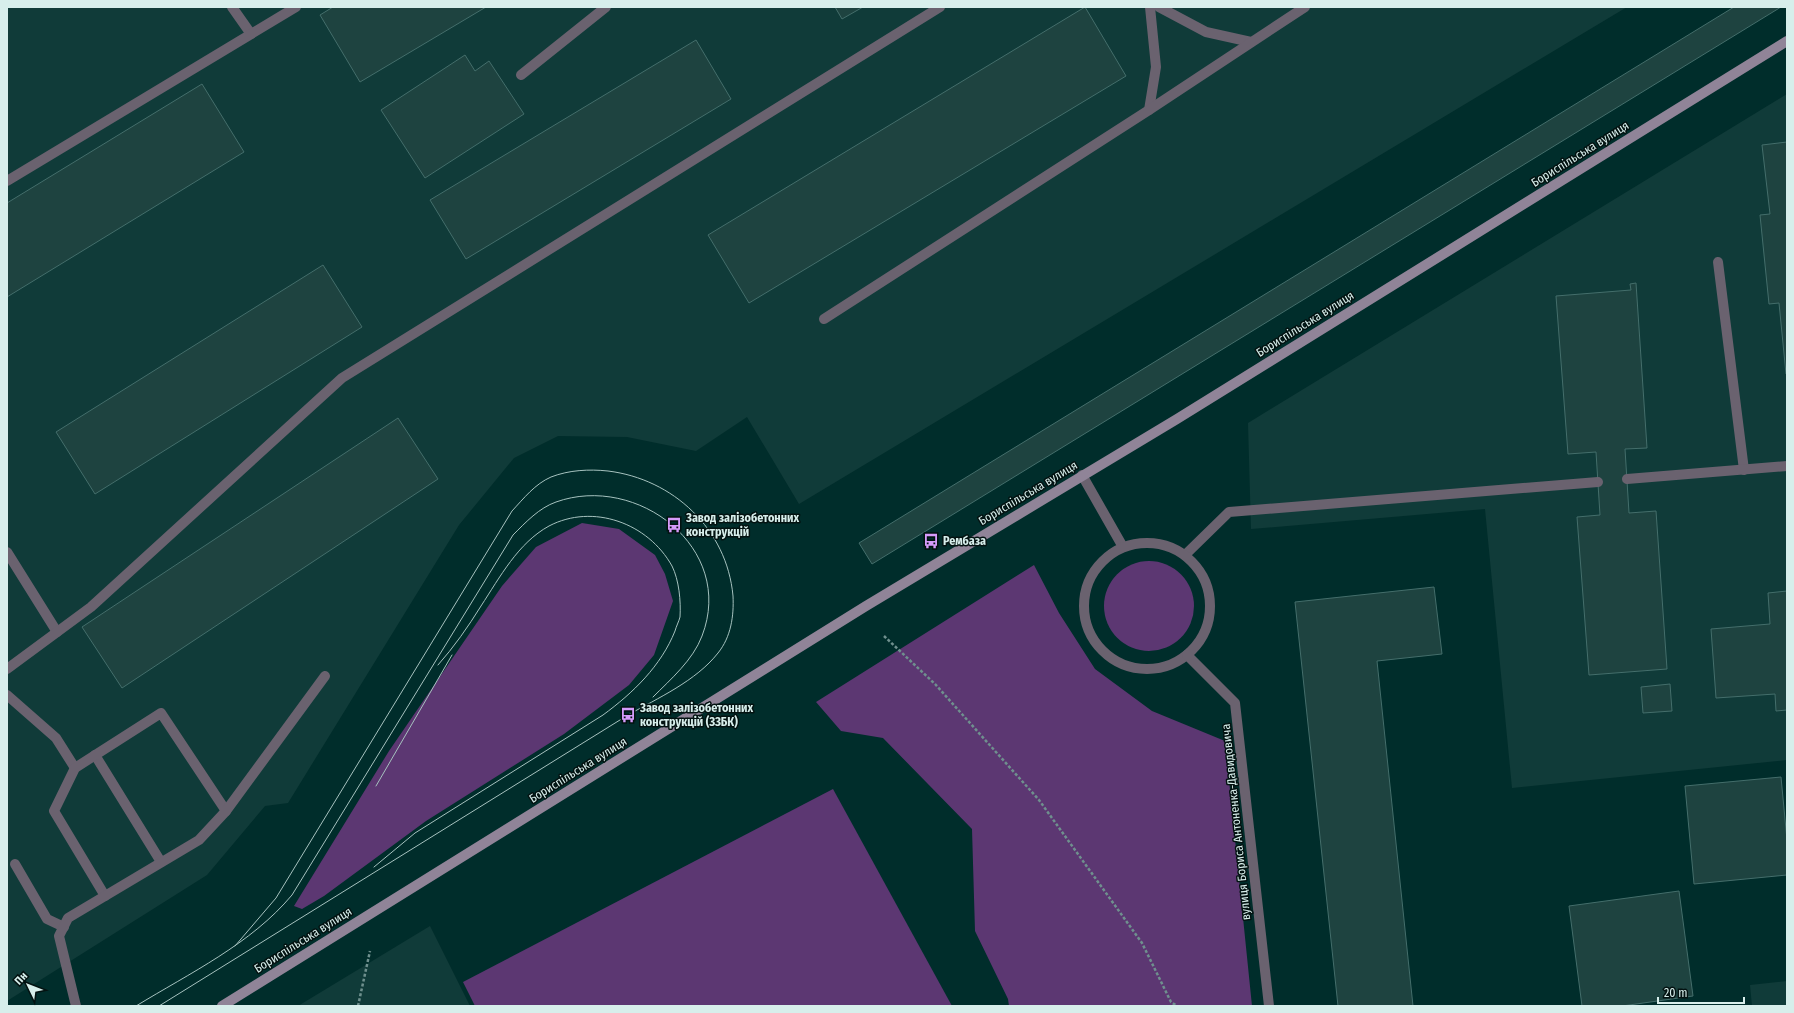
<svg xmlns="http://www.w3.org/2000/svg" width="1794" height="1013" viewBox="0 0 1794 1013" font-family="'Fira Sans Condensed',sans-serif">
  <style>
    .built { fill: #103b39 }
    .green { fill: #5c3772 }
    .building { fill: #1e4340; stroke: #446e6b }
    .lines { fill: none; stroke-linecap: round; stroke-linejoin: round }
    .path { stroke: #6f908e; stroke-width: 2.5; stroke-dasharray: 3 2; stroke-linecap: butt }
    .lane { stroke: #6a626f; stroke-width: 10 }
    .street { stroke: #6a626f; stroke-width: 10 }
    .secondary { stroke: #908498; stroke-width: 10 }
    .tram { stroke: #a6c2bf; stroke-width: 1 }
    .labels { text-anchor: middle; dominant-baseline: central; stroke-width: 3; stroke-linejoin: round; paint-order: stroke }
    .street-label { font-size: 12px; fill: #d7eeeb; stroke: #031211 }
    .poi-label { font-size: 12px; font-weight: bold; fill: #d7eeeb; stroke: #031211; text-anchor: start }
  </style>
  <rect width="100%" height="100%" fill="#002d2b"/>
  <g class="built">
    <polygon points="7,7 1627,7 799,504 747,417 696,451 627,437 558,436 514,458 459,525 288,803 265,806 207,875 7,1001"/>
    <polygon points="1787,94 1787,760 1512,788 1485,509 1251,529 1248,423"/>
    <polygon points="430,926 470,1006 298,1006"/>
    <polygon points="1787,981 1787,1006 1752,1006 1750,985"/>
  </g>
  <g class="green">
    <polygon points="582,523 619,529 655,555 665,574 673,601 654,655 629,685 564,734 426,821 324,896 302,909 294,906 389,751 502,586 536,547"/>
    <circle cx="1149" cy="606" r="45"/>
    <polygon points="1034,565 1059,613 1095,669 1152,711 1225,741 1252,1006 1009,1006 1008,999 975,931 972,829 883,738 841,731 816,702"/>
    <polygon points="833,789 952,1006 475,1006 463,982"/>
  </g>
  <g class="building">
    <polygon points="333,7 486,7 360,82 320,15"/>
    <polygon points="835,7 863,7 842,19"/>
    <polygon points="1085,7 1126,76 749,303 708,235"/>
    <polygon points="1734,7 1781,7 872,564 859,543"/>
    <polygon points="696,40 731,99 466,259 430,200"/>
    <polygon points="465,55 475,71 489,61 524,114 425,178 381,110"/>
    <polygon points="202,84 244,152 7,297 7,203"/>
    <polygon points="1787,142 1787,374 1786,374 1779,303 1769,304 1760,215 1770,214 1762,145"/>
    <polygon points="323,265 362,327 95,494 56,432"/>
    <polygon points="1636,283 1647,448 1625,449 1629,513 1656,511 1667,669 1589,675 1577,517 1600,515 1596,452 1568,454 1556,296 1631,290 1630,284"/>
    <polygon points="398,418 438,479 122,688 82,627"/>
    <polygon points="1434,587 1442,654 1377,661 1413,1006 1338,1006 1295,602"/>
    <polygon points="1787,591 1787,710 1776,711 1775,694 1716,698 1711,629 1770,624 1768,593"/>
    <polygon points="1670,684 1672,711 1643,713 1641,687"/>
    <polygon points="1781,777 1787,840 1787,875 1694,884 1685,786"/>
    <polygon points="1679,891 1693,996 1622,1006 1582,1006 1569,906"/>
  </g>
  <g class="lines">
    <g class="path">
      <polyline points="884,636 935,684 1039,800 1142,943 1171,1002 1177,1006"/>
      <polyline points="358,1006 370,951"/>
    </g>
    <g class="lane">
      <polyline points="232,7 251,34"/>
      <polyline points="1159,7 1206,32 1251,42"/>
      <polyline points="521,75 606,7"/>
      <polyline points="1149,110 1156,67 1150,7"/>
      <polyline points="7,181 296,7"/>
      <polyline points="1718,262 1744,470"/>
      <polyline points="824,319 1149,110 1305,7"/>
      <polyline points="1627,479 1787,466"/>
      <polyline points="7,552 57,632"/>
      <polyline points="1185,555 1229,512 1598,482"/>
      <polyline points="7,669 91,607 342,378 940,7"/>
      <polyline points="7,695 56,738 75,768"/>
      <polyline points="95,755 161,862"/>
      <polyline points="15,864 47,919 64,927"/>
      <polyline points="105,896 54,811 75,768 161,713 226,811"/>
      <polyline points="76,1006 59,936 68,918 199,840 226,811 325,676"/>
    </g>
    <g class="street">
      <polyline points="1082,475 1123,547"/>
      <circle cx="1147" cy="606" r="63"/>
      <polyline points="1187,655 1235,703 1269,1006"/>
    </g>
    <polyline class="secondary" points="222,1006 866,606 1177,419 1787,41"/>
    <g class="tram">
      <polyline points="376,786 452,655"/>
      <path d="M374 867 415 833 603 715C633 693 661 666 675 631 676 627 679 621 680 617 681 601 679 580 672 566 648 523 593 503 549 526 518 543 500 577 481 606 468 627 454 647 438 665"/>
      <path d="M136 1006C190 973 251 944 292 895L513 535C526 522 539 508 556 502 637 473 736 548 702 636 693 660 671 679 653 697"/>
      <path d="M159 1006 628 715C658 698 696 681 718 653 731 637 734 616 733 596 727 529 673 479 608 471 589 469 569 470 551 477 535 484 524 498 512 511L276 898 235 946"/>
    </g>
  </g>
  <defs>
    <g id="bus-bare" transform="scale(1.2)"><path d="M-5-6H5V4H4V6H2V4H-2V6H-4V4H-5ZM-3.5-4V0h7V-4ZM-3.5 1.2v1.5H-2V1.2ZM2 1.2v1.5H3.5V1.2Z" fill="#d59bfa" stroke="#031211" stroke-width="2.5" paint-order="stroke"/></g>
  </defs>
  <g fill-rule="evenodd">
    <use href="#bus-bare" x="674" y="525"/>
    <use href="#bus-bare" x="931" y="541"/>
    <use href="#bus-bare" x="628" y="715"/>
  </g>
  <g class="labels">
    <g class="street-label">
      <text transform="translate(1580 154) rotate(-32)">Бориспільська вулиця</text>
      <text transform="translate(1305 324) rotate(-32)">Бориспільська вулиця</text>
      <text transform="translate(1028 493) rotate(-31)">Бориспільська вулиця</text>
      <text transform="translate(578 770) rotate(-32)">Бориспільська вулиця</text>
      <text transform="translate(1236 822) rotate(-96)">вулиця Бориса Антоненка-Давидовича</text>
      <text transform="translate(303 940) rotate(-32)">Бориспільська вулиця</text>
    </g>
    <g class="poi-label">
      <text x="686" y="518">Завод залізобетонних<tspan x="686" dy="14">конструкцій</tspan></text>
      <text x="943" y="541">Рембаза</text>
      <text x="640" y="708">Завод залізобетонних<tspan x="640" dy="14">конструкцій (ЗЗБК)</tspan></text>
    </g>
  </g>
  <rect width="1794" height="1013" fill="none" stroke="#d7eeeb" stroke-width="16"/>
  <g transform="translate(28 985) rotate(313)" stroke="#031211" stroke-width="3" paint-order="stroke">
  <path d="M0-3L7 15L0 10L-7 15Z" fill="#d7eeeb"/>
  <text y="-6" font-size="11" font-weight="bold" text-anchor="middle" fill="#d7eeeb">Пн</text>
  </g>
  <path d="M1658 997v6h86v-6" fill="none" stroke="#d7eeeb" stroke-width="2"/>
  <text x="1664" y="997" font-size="12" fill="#d7eeeb" stroke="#031211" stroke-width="3" paint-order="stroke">20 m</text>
</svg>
